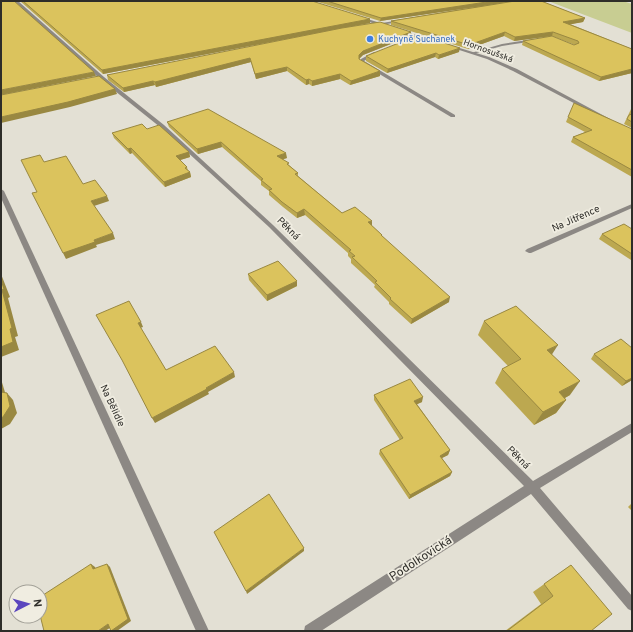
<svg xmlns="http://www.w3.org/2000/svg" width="633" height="632" viewBox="0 0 633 632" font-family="Overpass,sans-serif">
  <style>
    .green { fill: #c8cd92 }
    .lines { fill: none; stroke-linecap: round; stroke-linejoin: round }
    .minor { fill: #8c8884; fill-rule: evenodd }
    .tertiary { fill: #8c8884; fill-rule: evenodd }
    .wall { fill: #bca850 }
    .shaded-wall { fill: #998841 }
    .building { fill: #dbc35d; stroke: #998841 }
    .shop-dot { fill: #3f7fe0; stroke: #f0ede1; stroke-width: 1.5 }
    .labels { text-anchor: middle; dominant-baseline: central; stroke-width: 3.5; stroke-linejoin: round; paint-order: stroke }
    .far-shop-label { font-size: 9px; fill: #366cbe; stroke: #f0ede1; text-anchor: start }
    .far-street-label { font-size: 9px; fill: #2e2d29; stroke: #f0ede1 }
    .street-label { font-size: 10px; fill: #2e2d29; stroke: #f0ede1 }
    .near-street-label { font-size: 12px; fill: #2e2d29; stroke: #f0ede1 }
  </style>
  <rect width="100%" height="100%" fill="#e3e0d4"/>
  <polygon class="green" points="548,1 623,1 632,4 632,33"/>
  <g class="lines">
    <g class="minor">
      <polygon points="14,1 18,1 104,77 164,125 273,225 533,481 632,423 632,432 540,488 632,596 632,611 628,609 531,494 321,631 304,631 305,626 524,486 269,227 160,127 100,79"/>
      <polygon points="400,20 401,22 372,26 370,25"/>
      <polygon points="534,39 535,41 502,46 473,54 471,53 502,44"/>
      <polygon points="374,52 377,53 364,61 455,115 455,117 451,117 361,63 361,59"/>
      <polygon points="1,189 4,191 209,631 196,631 1,198"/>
      <polygon points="632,204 632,208 531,253 529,253 525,251 527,249"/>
    </g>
    <g class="tertiary">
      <polygon points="361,17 387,25 388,26 385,27 360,19"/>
      <polygon points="400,30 402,30 428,39 425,40 400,32"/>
      <polygon points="450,45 489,57 517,69 610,119 606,120 513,71 487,59 450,47"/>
    </g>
  </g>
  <g class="wall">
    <polygon points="20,1 312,1 370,23 103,74"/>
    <polygon points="315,1 541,1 585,18 583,22 570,24 632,49 632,73 599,81 522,45 523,41 575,45 552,36 514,41 504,36 468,49 391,25 391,21 480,6 380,21"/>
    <polygon points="411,32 411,36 363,55 359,59 380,76 350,85 340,79 312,86 309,84 306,85 287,71 256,79 251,62 156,87 155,85 124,92 108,80 107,75"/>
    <polygon points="459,52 438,59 435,57 387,73 366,61 366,56"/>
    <polygon points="632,107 632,128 624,124"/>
    <polygon points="568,117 632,129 632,177 571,142 573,137 585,132 566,122"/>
    <polygon points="167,122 287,158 283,159 290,166 298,173 298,176 342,213 372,226 382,235 382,236 449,302 411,324 389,304 389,302 374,287 375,285 351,263 351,259 348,256 348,253 305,215 297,218 283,207 269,195 269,191 261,185 261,181 222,147 198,154 169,127"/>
    <polygon points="147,129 189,152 190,157 180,160 187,167 188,171 190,172 191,177 165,187 132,153 130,154 114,138 112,133"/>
    <polygon points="632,229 632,260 631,260 599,239 602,234"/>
    <polygon points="248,274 297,286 267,301 249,280"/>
    <polygon points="484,321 552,354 570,395 565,398 566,400 556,413 534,425 495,383 502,369 508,366 478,335"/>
    <polygon points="632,348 632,380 622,386 591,359 594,354"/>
    <polygon points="374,395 422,402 417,404 450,450 448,455 442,458 452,472 450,476 409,499 379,454 380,450 400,440 374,400"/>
    <polygon points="632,503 632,511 628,507"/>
    <polygon points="571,565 591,631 505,631 541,604 533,592"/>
  </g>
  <g class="shaded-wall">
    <polygon points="493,1 517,1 380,21 381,18"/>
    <polygon points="585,18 583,22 562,26 563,22"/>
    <polygon points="370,19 370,23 103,74 102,70"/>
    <polygon points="411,32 411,36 363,55 359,59 359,55 363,51"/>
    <polygon points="505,32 504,36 468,49 469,45"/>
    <polygon points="553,32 552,36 514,41 515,37"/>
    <polygon points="460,48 459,52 438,59 439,55"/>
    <polygon points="436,53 435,57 387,73 388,69"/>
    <polygon points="250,58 251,62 156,87 155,82"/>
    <polygon points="287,67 287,71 256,79 255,74"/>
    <polygon points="632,69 632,73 599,81 601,77"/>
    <polygon points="380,71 380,76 350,85 351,81"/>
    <polygon points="94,72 96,76 1,95 1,90"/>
    <polygon points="340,74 340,79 312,86 312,81"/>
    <polygon points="309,79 309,84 306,85 306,80"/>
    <polygon points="153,81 155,85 124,92 123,88"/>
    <polygon points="115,89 117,94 70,107 1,123 1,117"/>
    <polygon points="221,142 222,147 198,154 197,149"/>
    <polygon points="131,148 132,153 130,154 128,149"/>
    <polygon points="189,152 190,157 177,161 176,156"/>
    <polygon points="286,153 287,158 277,161 277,156"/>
    <polygon points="190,172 191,177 165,187 164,182"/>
    <polygon points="107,196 109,201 94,206 91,201"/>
    <polygon points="304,209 305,215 297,218 297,213"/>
    <polygon points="372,221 372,226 368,222"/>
    <polygon points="113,233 115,239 96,245 97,247 66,259 63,253 94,240"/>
    <polygon points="1,274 10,297 8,298 18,336 15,337 19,350 1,357 1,347 10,329 2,290"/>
    <polygon points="297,281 297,286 267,301 267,295"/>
    <polygon points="450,297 449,302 411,324 412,319"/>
    <polygon points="141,322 143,327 140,328 138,323"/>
    <polygon points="558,345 549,359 547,350"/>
    <polygon points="234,372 235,377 208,392 209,394 155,423 152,418 206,388"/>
    <polygon points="632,378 632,380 622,386 626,381"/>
    <polygon points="1,379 7,399 1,392"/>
    <polygon points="580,381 570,395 550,406 559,392"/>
    <polygon points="7,393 13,400 17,413 10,424 1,429 1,418"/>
    <polygon points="423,397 422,402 413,406 414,401"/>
    <polygon points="566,400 556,413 534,425 543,412"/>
    <polygon points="450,450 448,455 438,460 440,456"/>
    <polygon points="452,472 450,476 409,499 410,495"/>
    <polygon points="304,548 304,551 247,594 246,591"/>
    <polygon points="91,564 95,567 97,572 93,569"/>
    <polygon points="107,564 110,567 131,621 117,631 111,631"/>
    <polygon points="108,624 113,626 105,631 98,631"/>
  </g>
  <g class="building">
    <polygon points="1,1 14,1 94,72 1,90"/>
    <polygon points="23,1 312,1 370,19 102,70"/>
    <polygon points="327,1 493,1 381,18"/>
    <polygon points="515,1 541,1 585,18 563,22 632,49 632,69 601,77 523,41 552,36 574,45 579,43 578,41 553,32 515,37 505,32 469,45 391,21"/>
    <polygon points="380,22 411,32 363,51 359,55 359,59 380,71 351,81 340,74 312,81 309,79 306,80 287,67 255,74 250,58 155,82 153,81 123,88 107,75 342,28"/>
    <polygon points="419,35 460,48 439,55 436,53 388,69 366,56"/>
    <polygon points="99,76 115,89 68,102 1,117 1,95"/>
    <polygon points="574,103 632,129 632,170 573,137 592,130 568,117"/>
    <polygon points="208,109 286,153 277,156 289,163 287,164 298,173 295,174 342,213 355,207 372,221 368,222 382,235 381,235 450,297 412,319 390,299 391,298 375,282 377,281 352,257 355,256 349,251 351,250 304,209 297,213 282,202 269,190 272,189 261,180 263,179 221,142 197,149 167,122"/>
    <polygon points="632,114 632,122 627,119 629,115"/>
    <polygon points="142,124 147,129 159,125 189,152 176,156 187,167 185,168 190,172 164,182 131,148 128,149 112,133"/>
    <polygon points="40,155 44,162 66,156 83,184 95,180 107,196 91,201 113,233 94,240 95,242 63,253 32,193 37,192 21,160"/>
    <polygon points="624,224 632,229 632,254 602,234"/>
    <polygon points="278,261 297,281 267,295 248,274"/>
    <polygon points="1,280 4,289 2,290 12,328 10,329 13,342 1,347"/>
    <polygon points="129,301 141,322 138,323 166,370 215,346 234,372 206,388 207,389 152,418 122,360 96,315"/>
    <polygon points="516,306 558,345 547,350 580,381 559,392 566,400 543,412 502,369 521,359 484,321"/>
    <polygon points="621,339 632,348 632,378 626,381 594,354"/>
    <polygon points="410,379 423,397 414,401 450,450 440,456 452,472 410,495 380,450 403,438 374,395"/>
    <polygon points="1,392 7,393 10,406 3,417 1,418"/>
    <polygon points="269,494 304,548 246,591 214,532"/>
    <polygon points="91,564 93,569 107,564 128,619 111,631 108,624 98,631 44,631 40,615 40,597"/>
    <polygon points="571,565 612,614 591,631 507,631 553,596 544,584"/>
  </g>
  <circle class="shop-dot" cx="370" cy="39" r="4"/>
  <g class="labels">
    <g class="far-shop-label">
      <text x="378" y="39">Kuchyně Suchanek</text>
    </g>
    <g class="far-street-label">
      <text transform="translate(488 51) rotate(20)">Hornosušská</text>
    </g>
    <g class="street-label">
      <text transform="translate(576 219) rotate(-24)">Na Jitřence</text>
      <text transform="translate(288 229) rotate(45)">Pěkná</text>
      <text transform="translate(112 406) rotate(65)">Na Bělidle</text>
      <text transform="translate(518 458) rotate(45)">Pěkná</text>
    </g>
    <g class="near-street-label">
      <text transform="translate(421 559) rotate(-33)">Podolkovická</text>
    </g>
  </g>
  <rect width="633" height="632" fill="none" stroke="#2e2d29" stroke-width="4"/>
  <g transform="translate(28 604) rotate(84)"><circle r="19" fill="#f0ede1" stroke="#a2a097"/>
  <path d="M0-3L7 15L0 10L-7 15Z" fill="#5b46be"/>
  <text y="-6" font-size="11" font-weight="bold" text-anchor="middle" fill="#2e2d29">N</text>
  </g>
</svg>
